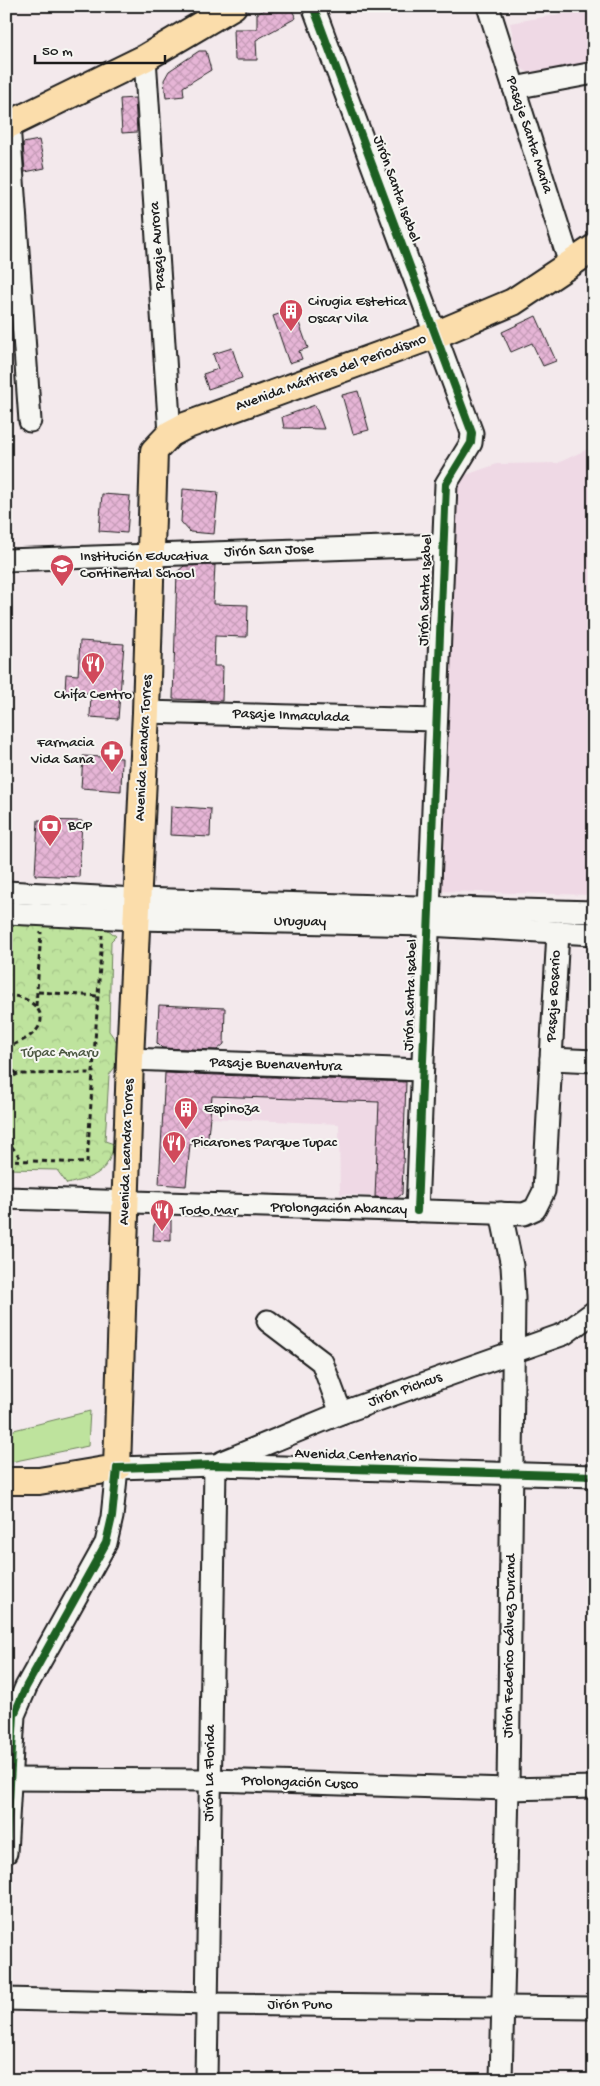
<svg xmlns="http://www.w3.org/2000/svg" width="600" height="2086" viewBox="0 0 600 2086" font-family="'Gochi Hand',sans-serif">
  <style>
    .built { fill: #efd9e5 }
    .grass { fill: #bee39d; stroke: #6d805c }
    .park { fill: url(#park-crowns); stroke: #6d805c }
    .building { fill: url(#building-cross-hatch); stroke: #1c1c1c }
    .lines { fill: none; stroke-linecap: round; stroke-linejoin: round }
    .minor-casing { stroke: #1c1c1c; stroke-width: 25 }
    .major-casing { stroke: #1c1c1c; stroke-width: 30 }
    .path { stroke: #1c1c1c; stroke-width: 3; stroke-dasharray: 5 4; stroke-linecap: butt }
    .minor { stroke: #f6f6f2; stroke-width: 21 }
    .major { stroke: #fbddab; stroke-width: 26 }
    .cycleway-casing { stroke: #f6f6f2; stroke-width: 11 }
    .cycleway { stroke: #1b5e20; stroke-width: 8 }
    .labels { text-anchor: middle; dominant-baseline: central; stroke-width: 4; stroke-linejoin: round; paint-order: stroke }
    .street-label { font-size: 15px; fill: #1c1c1c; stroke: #f6f6f2 }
    .poi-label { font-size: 15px; fill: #1c1c1c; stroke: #f6f6f2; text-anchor: start }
    .park-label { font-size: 15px; fill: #4d5843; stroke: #f6f6f2 }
  </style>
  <defs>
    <pattern id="park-crowns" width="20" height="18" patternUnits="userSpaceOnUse" patternTransform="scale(1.25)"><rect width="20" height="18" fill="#bee39d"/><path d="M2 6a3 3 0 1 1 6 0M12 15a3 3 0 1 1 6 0" fill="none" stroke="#a3c287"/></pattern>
    <pattern id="building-cross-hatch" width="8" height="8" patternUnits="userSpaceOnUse" patternTransform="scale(1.25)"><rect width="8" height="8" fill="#e6b5d6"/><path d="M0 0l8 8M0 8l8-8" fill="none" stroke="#c59bb7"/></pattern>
  </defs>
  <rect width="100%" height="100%" fill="#f3e9ec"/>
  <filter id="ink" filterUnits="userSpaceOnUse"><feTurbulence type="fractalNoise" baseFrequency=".02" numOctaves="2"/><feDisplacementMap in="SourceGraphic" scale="10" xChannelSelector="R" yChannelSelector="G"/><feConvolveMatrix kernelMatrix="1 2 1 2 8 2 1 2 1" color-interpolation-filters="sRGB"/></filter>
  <g filter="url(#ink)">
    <g class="built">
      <polygon points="594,8 594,61 529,73 519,67 510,23"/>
      <polygon points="594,446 594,895 436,891 453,495 463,476 497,464 558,463"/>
      <polygon points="165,1067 406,1075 402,1194 395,1198 340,1194 339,1124 210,1118 164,1096"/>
    </g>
    <polygon class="grass" points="90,1411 88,1446 6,1463 6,1432"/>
    <path class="park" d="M6 923 103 926 116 936 111 941 109 1031 119 1045 118 1063 109 1075 105 1141 114 1144C108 1174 94 1177 67 1184L57 1170 6 1169Z"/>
    <g class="building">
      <polygon points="271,6 290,6 296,18 256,40 257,60 235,60 234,29 257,29 257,14"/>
      <polygon points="199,51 206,51 211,70 183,87 184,96 166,98 164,80 169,71"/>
      <polygon points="135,98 137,132 122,133 120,99"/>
      <polygon points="39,140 45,168 25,172 23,143"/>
      <polygon points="294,309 308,348 299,351 302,359 289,363 273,316"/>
      <polygon points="536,316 556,361 543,366 532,343 511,352 502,332"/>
      <polygon points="232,348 242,378 208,389 203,374 218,369 213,354"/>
      <polygon points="358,391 369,430 353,434 342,395"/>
      <polygon points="315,405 324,429 284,428 282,417"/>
      <polygon points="183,489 218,492 214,534 190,532 181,522"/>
      <polygon points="102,494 130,496 127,533 99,531"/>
      <polygon points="215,565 213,604 248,605 247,637 215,636 214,666 223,666 222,701 173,699 177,572 184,566"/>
      <polygon points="80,641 124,644 118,719 90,717 91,693 65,692 66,674 78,675"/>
      <polygon points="83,756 122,758 121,791 81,788"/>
      <polygon points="171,806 211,809 210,837 170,835"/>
      <polygon points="38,820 82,821 79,877 35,875"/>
      <polygon points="159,1005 225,1008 224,1044 217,1050 162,1048 157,1043"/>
      <polygon points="165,1073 406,1082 402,1194 397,1198 375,1197 379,1102 212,1096 207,1146 190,1144 186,1186 159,1184"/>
      <polygon points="158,1220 171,1220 171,1241 153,1240 154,1225"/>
    </g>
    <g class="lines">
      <g class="minor-casing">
        <g id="minor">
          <polyline points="313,6 472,433 471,443 446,484 417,1211"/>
          <polyline points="488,6 570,264"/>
          <polyline points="145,58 170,434"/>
          <polyline points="514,88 594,73"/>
          <polyline points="9,124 30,421"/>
          <polyline points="6,560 442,545"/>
          <polyline points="146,712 435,720"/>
          <polyline points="6,892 136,899 594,912"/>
          <polyline points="6,913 135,919 427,925 594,934"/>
          <polyline points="130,1059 422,1070"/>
          <polyline points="551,1059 558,932"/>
          <polyline points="6,1198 524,1214 535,1209 544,1191 551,1059 594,1061"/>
          <polyline points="501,1213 512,1266 514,1298 508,1789 501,2080"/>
          <polyline points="268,1321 322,1362 341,1413"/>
          <polyline points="222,1462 341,1413 564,1334 594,1312"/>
          <polyline points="6,1779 210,1780 508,1789 594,1787"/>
          <polyline points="6,1853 14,1715 26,1687 106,1543 112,1517 117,1468 215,1465 594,1476"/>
          <polyline points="6,1999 208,2004 594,2008"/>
          <polyline points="206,2080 215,1465"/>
        </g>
      </g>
      <g class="major-casing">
        <g id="major">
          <polyline points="6,126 145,58 233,6"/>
          <polyline points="6,1481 39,1481 117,1468 130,1059 146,712 154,451 170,434 185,426 435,335 513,302 594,248"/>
        </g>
      </g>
      <g class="path">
        <polyline points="38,992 98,996"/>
        <path d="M6 996C29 993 56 1017 31 1035 24 1041 14 1044 6 1048"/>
        <polyline points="36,1006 41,932"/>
        <polyline points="6,1066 18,1074 93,1073"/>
        <polyline points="6,1080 18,1074"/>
        <polyline points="6,1139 22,1160"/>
        <polyline points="6,1160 87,1163 102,935"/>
      </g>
      <use href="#minor" class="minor"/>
      <use href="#major" class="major"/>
      <g class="cycleway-casing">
        <g id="cycleway">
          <polyline points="313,6 472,433 471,443 446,484 417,1211"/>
          <polyline points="6,1853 14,1715 26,1687 106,1543 112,1517 117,1468 215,1465 594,1476"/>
        </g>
      </g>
      <use href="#cycleway" class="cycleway"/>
    </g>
  </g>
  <defs>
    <g id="building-pin" transform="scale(1.25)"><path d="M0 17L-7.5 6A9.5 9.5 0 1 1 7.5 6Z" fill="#d1495b" stroke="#f6f6f2"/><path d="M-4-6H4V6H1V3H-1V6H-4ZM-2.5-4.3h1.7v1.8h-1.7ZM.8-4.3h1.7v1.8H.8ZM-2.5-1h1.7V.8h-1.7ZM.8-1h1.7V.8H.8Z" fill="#fff"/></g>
    <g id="school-pin" transform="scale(1.25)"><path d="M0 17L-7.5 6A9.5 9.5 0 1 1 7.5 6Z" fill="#d1495b" stroke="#f6f6f2"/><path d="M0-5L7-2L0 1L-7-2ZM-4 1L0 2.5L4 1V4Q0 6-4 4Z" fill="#fff"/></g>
    <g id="restaurant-pin" transform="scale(1.25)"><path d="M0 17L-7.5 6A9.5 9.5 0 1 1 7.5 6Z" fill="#d1495b" stroke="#f6f6f2"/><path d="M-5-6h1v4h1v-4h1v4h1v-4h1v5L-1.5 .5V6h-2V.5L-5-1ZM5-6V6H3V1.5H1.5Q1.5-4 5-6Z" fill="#fff"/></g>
    <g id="pharmacy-pin" transform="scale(1.25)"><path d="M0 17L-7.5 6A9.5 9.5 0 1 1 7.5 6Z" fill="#d1495b" stroke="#f6f6f2"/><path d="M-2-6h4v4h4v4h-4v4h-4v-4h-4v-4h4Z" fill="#fff"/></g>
    <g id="bank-pin" transform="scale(1.25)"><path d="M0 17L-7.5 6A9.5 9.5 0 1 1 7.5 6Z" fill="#d1495b" stroke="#f6f6f2"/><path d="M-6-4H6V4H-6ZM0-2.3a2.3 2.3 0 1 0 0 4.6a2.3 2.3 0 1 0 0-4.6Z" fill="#fff"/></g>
  </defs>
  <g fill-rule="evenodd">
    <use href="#building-pin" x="291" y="311"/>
    <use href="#school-pin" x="62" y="566"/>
    <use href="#restaurant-pin" x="93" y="664"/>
    <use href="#pharmacy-pin" x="112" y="752"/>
    <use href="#bank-pin" x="50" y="826"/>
    <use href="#building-pin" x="186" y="1109"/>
    <use href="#restaurant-pin" x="174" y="1143"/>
    <use href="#restaurant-pin" x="162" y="1211"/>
  </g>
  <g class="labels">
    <g class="street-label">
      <text transform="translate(529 135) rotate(72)">Pasaje Santa Maria</text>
      <text transform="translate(396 189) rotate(70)">Jirón Santa Isabel</text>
      <text transform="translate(158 246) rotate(-94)">Pasaje Aurora</text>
      <text transform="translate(331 373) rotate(-20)">Avenida Mártires del Periodismo</text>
      <text transform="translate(269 551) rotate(-2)">Jirón San Jose</text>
      <text transform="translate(426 590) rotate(-88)">Jirón Santa Isabel</text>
      <text transform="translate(291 716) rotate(2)">Pasaje Inmaculada</text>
      <text transform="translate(144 748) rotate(-87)">Avenida Leandra Torres</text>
      <text transform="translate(300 922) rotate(1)">Uruguay</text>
      <text transform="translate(411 995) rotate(-88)">Jirón Santa Isabel</text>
      <text transform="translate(554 996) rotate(-87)">Pasaje Rosario</text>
      <text transform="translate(276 1065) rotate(2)">Pasaje Buenaventura</text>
      <text transform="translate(127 1152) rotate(-88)">Avenida Leandra Torres</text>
      <text transform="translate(339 1209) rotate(1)">Prolongación Abancay</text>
      <text transform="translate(405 1390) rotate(-20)">Jirón Pichcus</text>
      <text transform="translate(356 1456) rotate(2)">Avenida Centenario</text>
      <text transform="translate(510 1646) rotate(-89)">Jirón Federico Gálvez Durand</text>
      <text transform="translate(210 1773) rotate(-89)">Jirón La Florida</text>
      <text transform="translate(300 1783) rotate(2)">Prolongación Cusco</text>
      <text x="300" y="2005">Jirón Puno</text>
    </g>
    <g class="poi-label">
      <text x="308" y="302">Cirugia Estetica<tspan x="308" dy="17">Oscar Vila</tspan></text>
      <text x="80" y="557">Institución Educativa<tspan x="80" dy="17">Continental School</tspan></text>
      <text x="93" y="695" text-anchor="middle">Chifa Centro</text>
      <text x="94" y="743" text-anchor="end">Farmacia<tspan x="94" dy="17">Vida Sana</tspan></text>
      <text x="68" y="826">BCP</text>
      <text x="204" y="1109">Espinoza</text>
      <text x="192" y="1143">Picarones Parque Tupac</text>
      <text x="180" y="1211">Todo Mar</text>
    </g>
    <g class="park-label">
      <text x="60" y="1053">Túpac Amaru</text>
    </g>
  </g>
  <rect width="600" height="2086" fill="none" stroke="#f6f6f2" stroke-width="25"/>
  <rect x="12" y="12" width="575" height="2061" fill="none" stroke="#1c1c1c" stroke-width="2" filter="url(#ink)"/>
  <path d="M35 55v8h130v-8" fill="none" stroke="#1c1c1c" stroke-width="2.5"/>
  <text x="42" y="55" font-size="15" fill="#1c1c1c" stroke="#f6f6f2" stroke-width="4" paint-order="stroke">50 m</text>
</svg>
